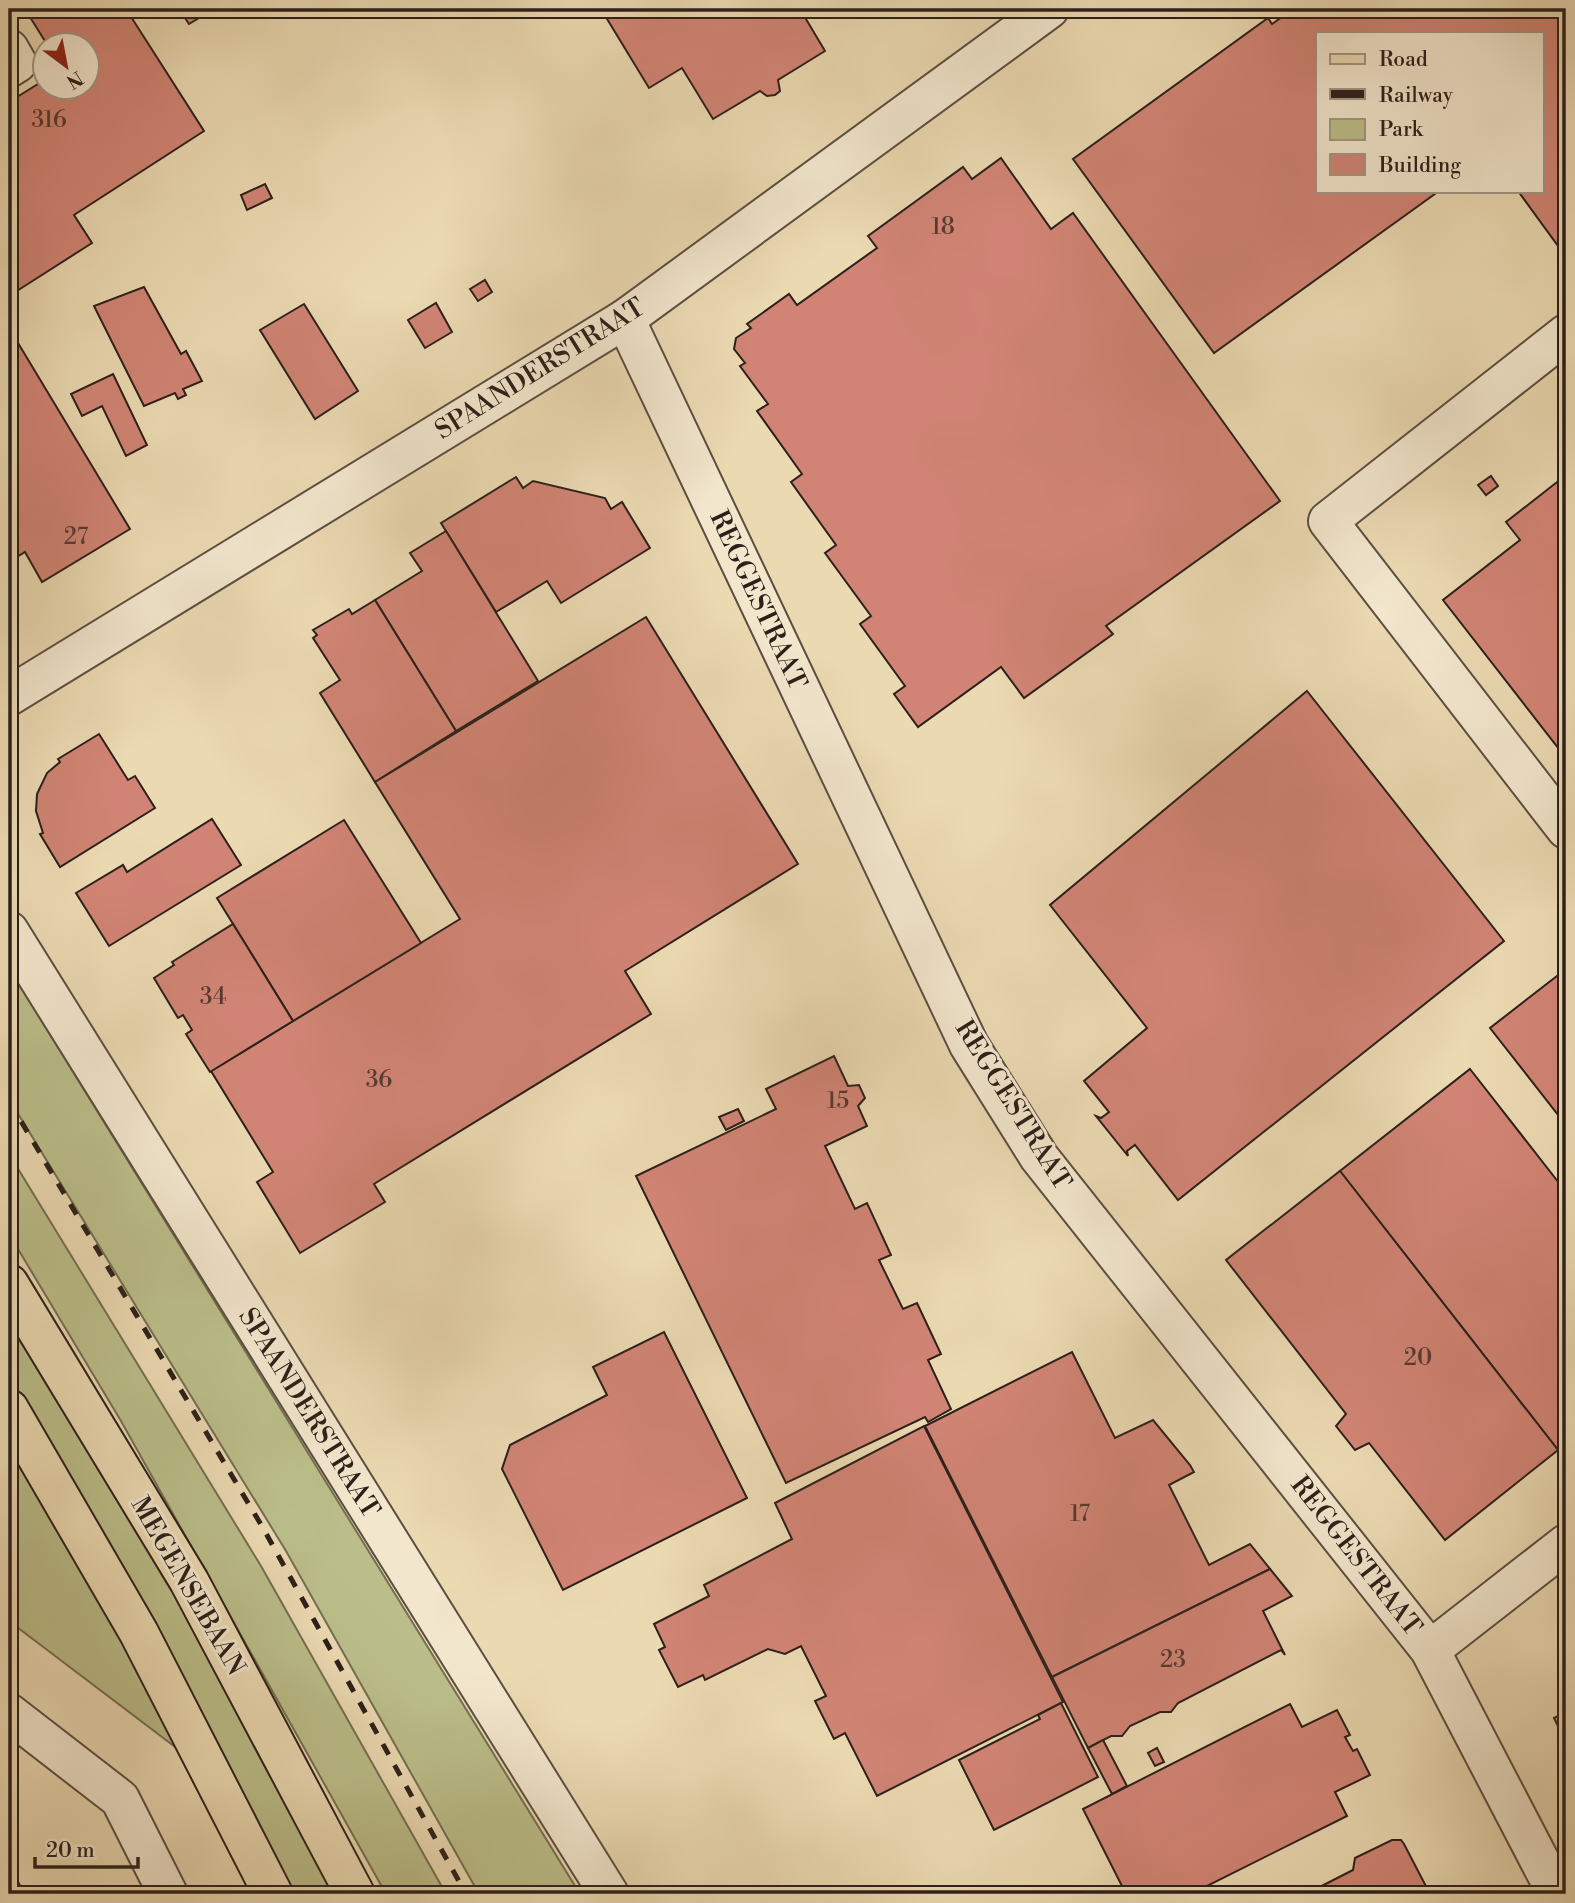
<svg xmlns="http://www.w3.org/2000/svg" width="1575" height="1903" viewBox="0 0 1575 1903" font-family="'Libre Bodoni',serif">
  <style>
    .green { fill: #bbbe8a; stroke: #746f52; stroke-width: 2 }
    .building { fill: #d18475; stroke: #2c201a; stroke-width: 2 }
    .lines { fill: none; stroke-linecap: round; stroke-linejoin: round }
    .minor-casing { stroke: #5c4e40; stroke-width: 42 }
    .major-casing { stroke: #2c201a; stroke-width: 42 }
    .minor { stroke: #f2e6cd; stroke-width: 38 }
    .major { stroke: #ebd9b2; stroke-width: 38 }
    .rail { stroke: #2c201a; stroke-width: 5; stroke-dasharray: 12 12; stroke-linecap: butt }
    .labels { text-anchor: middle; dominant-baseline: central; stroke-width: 6; stroke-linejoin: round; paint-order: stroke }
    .number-label { font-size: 23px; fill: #553931 }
    .street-label { font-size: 26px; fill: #2c201a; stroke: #f2e6cd }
  </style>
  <rect width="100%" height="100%" fill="#ebd9b2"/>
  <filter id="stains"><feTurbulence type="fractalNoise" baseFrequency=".00286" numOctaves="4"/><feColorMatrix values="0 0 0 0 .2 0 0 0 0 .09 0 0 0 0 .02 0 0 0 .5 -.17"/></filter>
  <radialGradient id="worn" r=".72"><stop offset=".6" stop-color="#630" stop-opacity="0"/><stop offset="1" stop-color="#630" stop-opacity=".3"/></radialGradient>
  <g class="green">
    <polygon points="9,968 580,1894 479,1894 286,1551 9,1099"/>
    <polygon points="9,1154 261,1566 446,1894 386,1894 121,1421 9,1234"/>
    <path d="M9 1313C126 1503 237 1697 341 1894H283L224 1784 9 1621Z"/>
  </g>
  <g class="building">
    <polygon points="25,9 126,9 204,131 74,215 92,243 9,296 9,102 46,79 46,88 88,88 88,46 48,46"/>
    <polygon points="179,9 214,9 189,24"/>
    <polygon points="601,9 800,9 825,51 778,80 780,91 775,95 767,96 760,91 713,119 682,68 649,88"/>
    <polygon points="1293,9 1566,9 1566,257 1518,191 1542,191 1542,33 1318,33 1318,191 1439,191 1214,353 1073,159 1268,18 1272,24"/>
    <polygon points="1001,158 1051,229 1073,213 1280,501 1106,626 1113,634 1024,698 1001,667 918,727 894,694 905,686 860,624 871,616 825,553 836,545 791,482 802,474 757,411 768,404 740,366 745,363 734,349 736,338 751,328 747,324 789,294 797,305 877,248 868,236 963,167 972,179"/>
    <polygon points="265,184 272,198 247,210 241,195"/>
    <polygon points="485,280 492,292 478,301 470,289"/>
    <polygon points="144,287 181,354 186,351 202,381 183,389 186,395 178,399 175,393 144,406 94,306"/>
    <polygon points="436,303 452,332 425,348 408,320"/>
    <polygon points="304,304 358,391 315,419 260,330"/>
    <polygon points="12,333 130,529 42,582 25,552 9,562 9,335"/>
    <polygon points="113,374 147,445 126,456 102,406 82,416 71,394"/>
    <polygon points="1566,475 1566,758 1443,600 1520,540 1506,522"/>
    <polygon points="1491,476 1498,486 1486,495 1478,485"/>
    <polygon points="516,477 523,488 533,481 605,498 611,509 622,502 650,548 561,603 547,581 496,612 441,523"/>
    <polygon points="446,531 538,681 456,731 375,600 422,571 410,553"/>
    <polygon points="375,600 456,731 375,782 320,693 340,680 313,638 317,635 313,630 349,609 352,614"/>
    <polygon points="646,617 798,864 625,971 651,1014 374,1184 385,1202 300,1253 257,1182 273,1172 211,1071 460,919 375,782"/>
    <polygon points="1307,691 1504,941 1178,1200 1135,1145 1127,1151 1128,1156 1096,1116 1101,1118 1109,1112 1084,1081 1147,1028 1050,905"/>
    <polygon points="99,734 128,780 135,776 155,808 60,867 40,834 43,833 36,811 37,794 47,773 60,762 58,759"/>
    <polygon points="212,819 241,865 109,946 76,893 123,865 127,872"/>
    <polygon points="344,820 421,943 293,1021 217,898"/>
    <polygon points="233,924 293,1021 210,1072 186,1034 192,1030 183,1015 178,1018 154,978 174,965 172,962"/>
    <polygon points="1566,969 1566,1125 1490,1028"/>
    <polygon points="834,1056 848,1086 859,1085 865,1098 858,1106 867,1126 825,1146 855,1209 867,1203 891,1255 879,1260 903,1309 917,1303 941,1354 928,1360 951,1409 928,1422 925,1417 786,1483 636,1176 776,1109 766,1089"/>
    <polygon points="1470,1069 1566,1192 1566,1444 1558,1450 1340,1171"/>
    <polygon points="738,1109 744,1121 726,1130 719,1117"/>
    <polygon points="1340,1171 1558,1450 1445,1540 1369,1443 1355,1450 1336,1426 1346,1414 1226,1260"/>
    <polygon points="664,1332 747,1498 563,1590 502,1469 510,1445 607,1395 593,1367"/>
    <polygon points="1072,1352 1115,1438 1153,1420 1190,1465 1194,1472 1169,1485 1209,1565 1250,1544 1270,1569 1052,1677 925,1426"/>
    <polygon points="924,1426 1063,1702 877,1796 845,1733 834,1739 815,1701 826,1696 801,1646 785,1654 768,1649 705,1680 703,1675 678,1687 659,1650 665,1647 654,1624 709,1596 704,1585 792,1539 775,1503"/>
    <polygon points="1270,1569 1292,1596 1263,1611 1285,1655 1281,1650 1178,1703 1171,1712 1160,1712 1130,1726 1122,1736 1111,1736 1088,1748 1052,1677"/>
    <polygon points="1061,1703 1098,1777 994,1830 959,1760 1040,1719 1038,1715"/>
    <polygon points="1290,1704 1302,1727 1337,1710 1350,1735 1345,1737 1353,1751 1357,1749 1370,1775 1335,1792 1347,1816 1191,1894 1126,1894 1083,1809"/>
    <polygon points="1566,1712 1566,1743 1554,1718"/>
    <polygon points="1103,1740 1127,1786 1112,1794 1088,1748"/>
    <polygon points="1157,1748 1164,1762 1155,1766 1148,1753"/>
    <polygon points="1392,1840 1401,1840 1404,1844 1430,1894 1306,1894 1353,1870 1355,1858"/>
    <polygon points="9,1863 24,1894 9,1894"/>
  </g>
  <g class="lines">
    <g class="minor-casing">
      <g id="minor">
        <polyline points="9,49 17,63 9,68"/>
        <polyline points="625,319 969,1045 1039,1157 1430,1650 1557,1894"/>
        <polyline points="1566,334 1328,521 1566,829"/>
        <polyline points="9,696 625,319 1049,9"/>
        <polyline points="9,931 609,1894"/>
        <polyline points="1430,1650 1566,1544"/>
        <polyline points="9,1713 120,1799 168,1894"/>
      </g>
    </g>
    <g class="major-casing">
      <g id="major">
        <polyline points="9,1284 189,1581 355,1894"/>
        <polyline points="9,1409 139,1633 273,1894"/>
      </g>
    </g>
    <use href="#minor" class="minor"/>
    <use href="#major" class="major"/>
    <polyline class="rail" points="9,1101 263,1528 466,1894"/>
  </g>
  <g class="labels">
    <g class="number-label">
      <text x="49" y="120">316</text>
      <text x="943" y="227">18</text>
      <text x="76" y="537">27</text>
      <text x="213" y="997">34</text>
      <text x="379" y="1080">36</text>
      <text x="838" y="1101">15</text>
      <text x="1418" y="1358">20</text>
      <text x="1080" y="1514">17</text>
      <text x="1173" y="1660">23</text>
    </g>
    <g class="street-label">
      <text transform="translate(540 369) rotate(-32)">SPAANDERSTRAAT</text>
      <text transform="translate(758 600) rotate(65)">REGGESTRAAT</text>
      <text transform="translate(1013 1105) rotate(58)">REGGESTRAAT</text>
      <text transform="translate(309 1413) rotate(58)">SPAANDERSTRAAT</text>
      <text transform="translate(1356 1556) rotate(52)">REGGESTRAAT</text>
      <text transform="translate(188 1586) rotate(60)">MEGENSEBAAN</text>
    </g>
  </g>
  <rect width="1575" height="1903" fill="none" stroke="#ebd9b2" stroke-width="35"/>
  <rect x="10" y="10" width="1554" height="1882" fill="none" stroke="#2c201a" stroke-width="3.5"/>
  <rect x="18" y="18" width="1540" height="1868" fill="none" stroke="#2c201a" stroke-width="2"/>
  <rect x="1316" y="32" width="228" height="161" fill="#f2e6cd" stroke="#a39785" stroke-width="2"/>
  <rect x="1330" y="54" width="35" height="10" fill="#ebd9b2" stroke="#a39785" stroke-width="2"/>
  <text x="1379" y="66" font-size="21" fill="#2c201a">Road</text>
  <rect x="1330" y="89" width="35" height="10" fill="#2c201a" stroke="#a39785" stroke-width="2"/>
  <text x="1379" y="102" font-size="21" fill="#2c201a">Railway</text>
  <rect x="1330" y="119" width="35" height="21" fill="#bbbe8a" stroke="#a39785" stroke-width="2"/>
  <text x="1379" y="136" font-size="21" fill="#2c201a">Park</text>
  <rect x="1330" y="154" width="35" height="21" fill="#d18475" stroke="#a39785" stroke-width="2"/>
  <text x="1379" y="172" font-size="21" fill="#2c201a">Building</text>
  <g transform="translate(66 66) rotate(148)"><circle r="33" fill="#f2e6cd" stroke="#a39785" stroke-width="2"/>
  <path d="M0-5L12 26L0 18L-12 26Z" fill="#8f2418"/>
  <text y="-10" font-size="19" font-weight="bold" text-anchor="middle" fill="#2c201a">N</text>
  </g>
  <path d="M35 1857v10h103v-10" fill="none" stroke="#2c201a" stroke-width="3.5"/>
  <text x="46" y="1857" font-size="21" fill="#2c201a" stroke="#f2e6cd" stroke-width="5" paint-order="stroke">20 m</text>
  <rect width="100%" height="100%" filter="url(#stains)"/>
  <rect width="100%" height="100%" fill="url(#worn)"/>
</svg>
